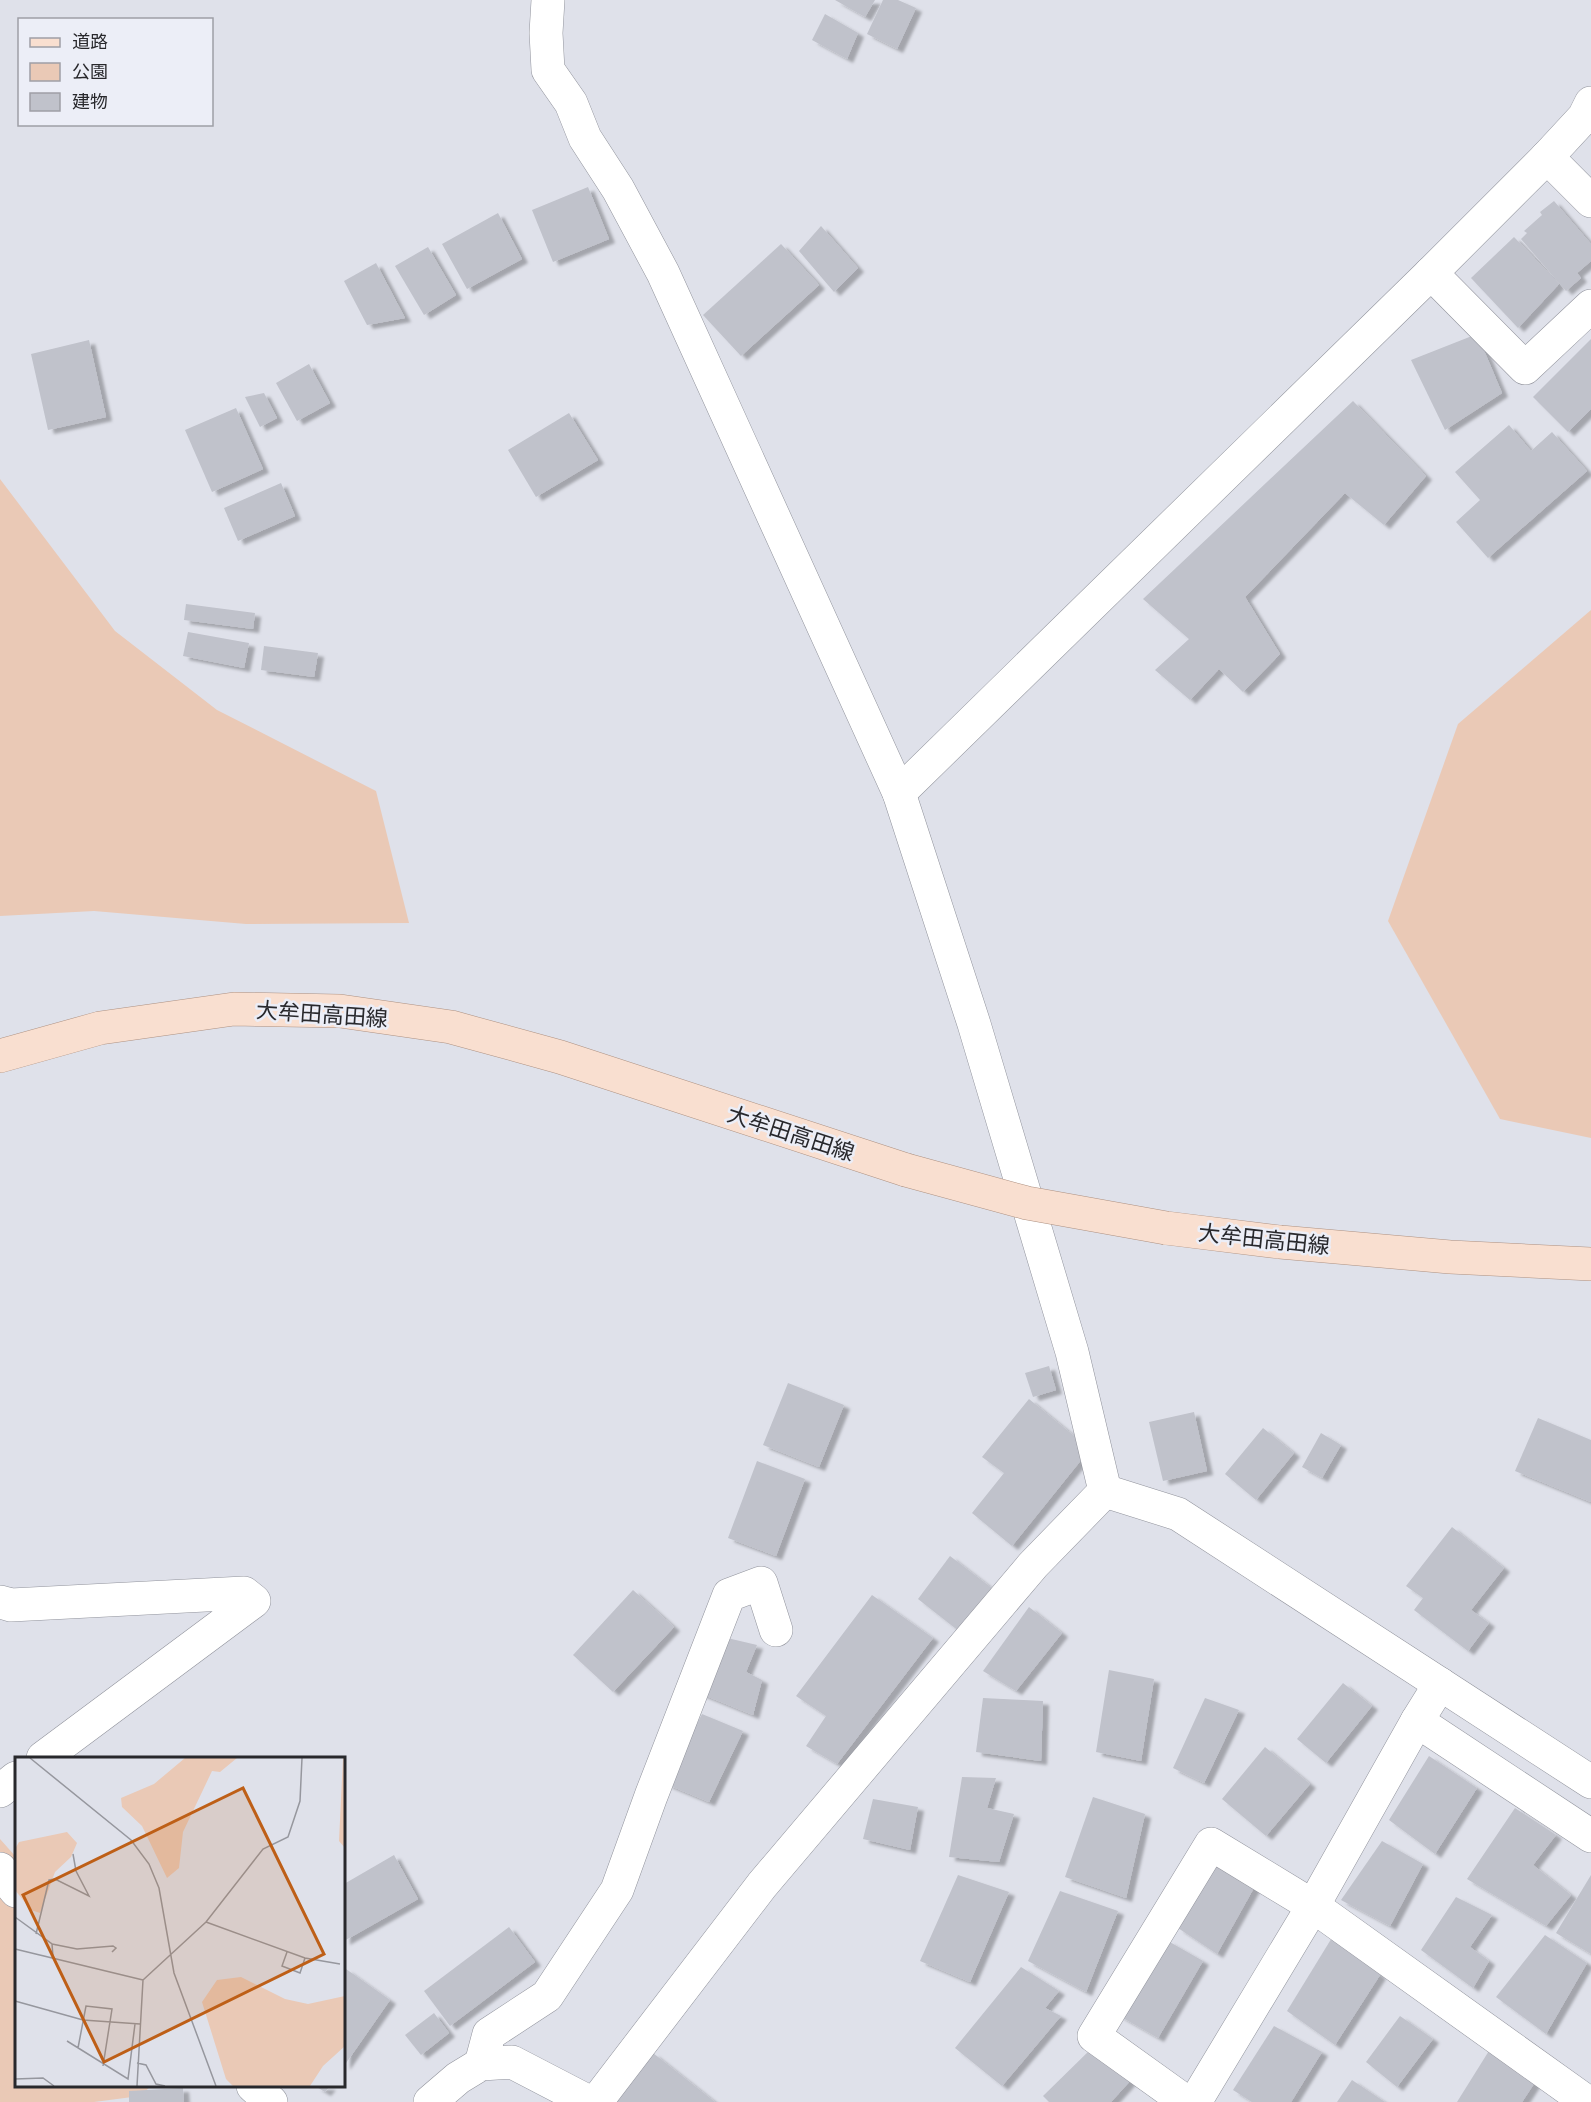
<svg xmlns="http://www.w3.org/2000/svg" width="1591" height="2102" viewBox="0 0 1591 2102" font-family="'Space Grotesk','Noto Sans JP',sans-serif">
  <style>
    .green { fill: #eac9b6 }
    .building { fill: #c0c2cb; filter: url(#shadow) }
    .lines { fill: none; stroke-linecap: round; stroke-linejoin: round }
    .minor-casing { stroke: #91939c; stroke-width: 34 }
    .major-casing { stroke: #ad9182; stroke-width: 34 }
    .minor { stroke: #fff; stroke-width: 33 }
    .major { stroke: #f9dfd0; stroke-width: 33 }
    .major-bridge-casing { stroke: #ad9182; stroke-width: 34; stroke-linecap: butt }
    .major-bridge { stroke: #f9dfd0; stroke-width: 33 }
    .labels { text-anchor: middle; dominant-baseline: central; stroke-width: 5; stroke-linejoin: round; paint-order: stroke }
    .street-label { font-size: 22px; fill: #28282c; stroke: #eceef7 }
    .inset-road { fill: none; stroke: #96979e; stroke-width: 1.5 }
    .view { fill: #be5f17; fill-opacity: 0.15; stroke: #be5f17; stroke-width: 3 }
    .inset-edge { fill: none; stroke: #28282c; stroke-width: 3 }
  </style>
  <defs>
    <filter id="shadow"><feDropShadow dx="6" dy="4" stdDeviation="1.5" flood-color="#0004"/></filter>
  </defs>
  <rect width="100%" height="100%" fill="#dfe1ea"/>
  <g class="green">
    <polygon points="0,479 115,631 217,710 376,791 409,923 246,924 94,911 0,916"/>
    <polygon points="1591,610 1591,1138 1500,1119 1388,921 1458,724"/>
    <polygon points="0,1839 16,1857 16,2086 151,2086 140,2096 94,2102 0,2102"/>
  </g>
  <g class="building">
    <polygon points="835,0 875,0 865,17"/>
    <polygon points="883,0 898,0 916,8 897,49 867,34"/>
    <polygon points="825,14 858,33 847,59 812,40"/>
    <polygon points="588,187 609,239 553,262 532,210"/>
    <polygon points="1554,201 1591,244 1591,261 1577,273 1581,278 1566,291 1521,239 1527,233 1524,231 1542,215 1540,212"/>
    <polygon points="498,213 522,259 467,289 442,244"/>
    <polygon points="821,226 858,268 834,292 799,251"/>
    <polygon points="1514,237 1559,284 1518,328 1471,278"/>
    <polygon points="781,244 819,285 741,356 703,315"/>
    <polygon points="428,247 456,295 424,315 395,266"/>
    <polygon points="376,263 405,318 367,325 344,281"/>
    <polygon points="1477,334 1502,393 1445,430 1411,360"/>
    <polygon points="1591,339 1591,409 1568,432 1533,397"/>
    <polygon points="89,340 106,417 48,430 31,354"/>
    <polygon points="309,364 330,403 297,421 276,383"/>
    <polygon points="264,393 277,418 260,427 245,397"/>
    <polygon points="1353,401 1426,476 1384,525 1345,493 1245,597 1280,654 1243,692 1219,669 1190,700 1155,670 1189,639 1143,599"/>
    <polygon points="236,408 263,469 212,492 185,430"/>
    <polygon points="569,413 598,460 536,497 508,450"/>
    <polygon points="1509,425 1531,451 1552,432 1587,471 1488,558 1456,522 1480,500 1455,472"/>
    <polygon points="281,483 295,516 238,541 224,508"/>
    <polygon points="186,604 255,613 253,629 184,620"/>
    <polygon points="188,632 249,643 244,668 183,656"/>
    <polygon points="264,646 318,653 314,677 261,670"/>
    <polygon points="1049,1366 1056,1390 1033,1397 1025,1373"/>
    <polygon points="788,1383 844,1405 819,1467 763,1445"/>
    <polygon points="1029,1399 1090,1449 1012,1546 972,1513 1004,1473 982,1457"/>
    <polygon points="1194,1412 1207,1471 1163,1481 1149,1422"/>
    <polygon points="1538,1418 1591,1440 1591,1502 1515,1471"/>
    <polygon points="1263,1428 1294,1453 1256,1500 1225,1474"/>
    <polygon points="1321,1433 1341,1445 1322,1478 1302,1467"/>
    <polygon points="757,1461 805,1479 776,1556 728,1538"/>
    <polygon points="1452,1527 1504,1568 1471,1610 1489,1623 1468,1651 1414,1610 1423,1598 1406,1586"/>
    <polygon points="950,1556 993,1589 960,1632 918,1599"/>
    <polygon points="633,1590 674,1627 613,1692 573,1655"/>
    <polygon points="872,1595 933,1638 837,1764 806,1746 826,1716 796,1696"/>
    <polygon points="1029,1607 1062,1633 1016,1691 983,1671"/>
    <polygon points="723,1637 757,1645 746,1672 762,1680 753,1715 699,1693"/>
    <polygon points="1109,1670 1154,1679 1141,1761 1096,1752"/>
    <polygon points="1343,1683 1372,1706 1326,1763 1297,1739"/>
    <polygon points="983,1698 1043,1701 1041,1761 976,1752"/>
    <polygon points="1205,1698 1239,1710 1204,1783 1173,1768"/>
    <polygon points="702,1714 743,1731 709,1802 666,1784"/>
    <polygon points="1265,1747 1310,1784 1266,1836 1222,1799"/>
    <polygon points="1429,1756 1477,1788 1435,1854 1389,1820"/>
    <polygon points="962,1777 996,1778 987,1808 1014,1814 999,1862 949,1857"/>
    <polygon points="1093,1797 1145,1814 1126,1898 1065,1877"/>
    <polygon points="873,1799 918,1807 910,1850 863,1839"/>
    <polygon points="1515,1808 1556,1835 1533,1865 1571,1895 1546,1926 1467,1879"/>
    <polygon points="1382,1841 1423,1864 1390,1926 1341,1900"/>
    <polygon points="394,1855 418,1899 344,1941 344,1884"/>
    <polygon points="1213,1865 1255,1886 1217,1954 1178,1928"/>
    <polygon points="958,1875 1009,1892 970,1982 920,1961"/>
    <polygon points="1591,1875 1591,1954 1556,1933"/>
    <polygon points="1060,1891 1118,1911 1086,1992 1028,1961"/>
    <polygon points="1456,1897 1492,1915 1470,1947 1489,1961 1473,1988 1421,1950"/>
    <polygon points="509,1927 535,1962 450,2026 424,1991"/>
    <polygon points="1545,1935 1587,1963 1546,2034 1496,1997"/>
    <polygon points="1333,1936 1380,1975 1335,2045 1287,2011"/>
    <polygon points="1168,1941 1203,1961 1158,2038 1118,2015"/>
    <polygon points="1021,1967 1059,1991 1045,2008 1061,2016 1002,2086 955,2048"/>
    <polygon points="346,1969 390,2000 344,2066 344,1972"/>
    <polygon points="434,2013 449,2033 421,2055 405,2035"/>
    <polygon points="1400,2016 1433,2039 1397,2087 1366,2062"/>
    <polygon points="1274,2026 1322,2052 1291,2102 1252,2102 1233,2090"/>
    <polygon points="1094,2046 1130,2081 1111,2102 1049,2102 1043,2096"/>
    <polygon points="1492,2046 1539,2076 1522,2102 1457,2102"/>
    <polygon points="653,2053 715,2102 615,2102"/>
    <polygon points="1352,2080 1385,2102 1337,2102"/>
    <polygon points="315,2086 330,2086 325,2092"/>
    <polygon points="183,2088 184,2102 129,2102 129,2091"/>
  </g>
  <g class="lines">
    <g class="minor-casing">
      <g id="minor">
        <polyline points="548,0 546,33 548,70 571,103 585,138 618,189 663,273 899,793 974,1024 1072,1352 1105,1491"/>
        <polyline points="1547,157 1591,201"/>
        <polyline points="1431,273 1525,368 1591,306"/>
        <polyline points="899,793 1431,273 1547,157 1584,117 1591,103"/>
        <polyline points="1105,1491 1178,1514 1591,1782"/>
        <polyline points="0,1602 11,1605 244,1593 254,1601 43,1758"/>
        <polyline points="1417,1721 1591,1836"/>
        <polyline points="0,1791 16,1778"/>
        <polyline points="0,1869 8,1881 16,1891"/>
        <polyline points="481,2064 489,2034 547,1996 617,1890 651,1796 729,1595 761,1583 776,1630"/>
        <polyline points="253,2086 271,2102"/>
        <polyline points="430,2102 458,2078 481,2064 512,2062 589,2102"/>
        <polyline points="596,2102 762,1885 1033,1565 1105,1491"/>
        <polyline points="1186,2102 1094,2036 1211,1844 1313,1906 1587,2102"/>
        <polyline points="1195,2102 1313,1906 1417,1721 1440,1684"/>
      </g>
    </g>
    <g class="major-casing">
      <g id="major">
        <polyline points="0,1056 100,1028 234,1009 340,1011 451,1027 560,1057 906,1170"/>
        <polyline points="1166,1228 1280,1242 1450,1257 1591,1264"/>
      </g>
    </g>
    <use href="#minor" class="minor"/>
    <use href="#major" class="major"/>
    <g class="major-bridge-casing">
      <polyline id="major-bridge" points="906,1170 1027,1203 1166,1228"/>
    </g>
    <use href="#major-bridge" class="major-bridge"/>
  </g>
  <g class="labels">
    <g class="street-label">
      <text transform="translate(322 1014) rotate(4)">大牟田高田線</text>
      <text transform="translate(791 1133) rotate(18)">大牟田高田線</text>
      <text transform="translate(1264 1239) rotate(6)">大牟田高田線</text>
    </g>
  </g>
  <g transform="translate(15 1757)">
    <rect width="330" height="330" fill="#dfe1ea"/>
    <path d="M170 1H222L205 15 197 14 168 75 164 111 152 121 127 69 107 50 106 41 139 27ZM328 1H330V91L324 84ZM52 75 62 86 56 100 40 115 25 156 16 153 0 133V92L4 85ZM226 220 270 242 293 247 330 239V289L308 309 295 329H218L211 322 187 245 202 223Z" fill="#eac9b6"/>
    <path class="inset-road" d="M15 1 116 83 134 107 144 131 159 216 201 329M0 160 37 187 38 200M191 165 290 201 325 207M21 177 34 123 40 122 74 139 61 114 58 97M37 187 62 192 98 189 101 191 97 195M0 192 128 223M272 195 267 209 285 216 290 201M128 223 191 165 248 92 273 80 285 44 287 1M0 244 68 263 125 267M52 284 113 322 120 267M63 291 71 249 97 252 88 309M122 306 131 308 141 327 150 329M0 322 28 321 39 329M122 329 128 223"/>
    <path class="view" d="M228 31 309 197 89 305 8 138Z"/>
    <rect width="330" height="330" class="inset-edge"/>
  </g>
  <rect x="18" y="18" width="195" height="108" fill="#eceef7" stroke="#9e9fa6" stroke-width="1.5"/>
  <rect x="30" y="38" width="30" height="9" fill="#f9dfd0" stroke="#9e9fa6" stroke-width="1.5"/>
  <text x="72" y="48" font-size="18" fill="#28282c">道路</text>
  <rect x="30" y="63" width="30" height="18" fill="#eac9b6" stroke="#9e9fa6" stroke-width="1.5"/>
  <text x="72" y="78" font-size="18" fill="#28282c">公園</text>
  <rect x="30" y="93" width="30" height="18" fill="#c0c2cb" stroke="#9e9fa6" stroke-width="1.5"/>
  <text x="72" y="108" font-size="18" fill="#28282c">建物</text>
</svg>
